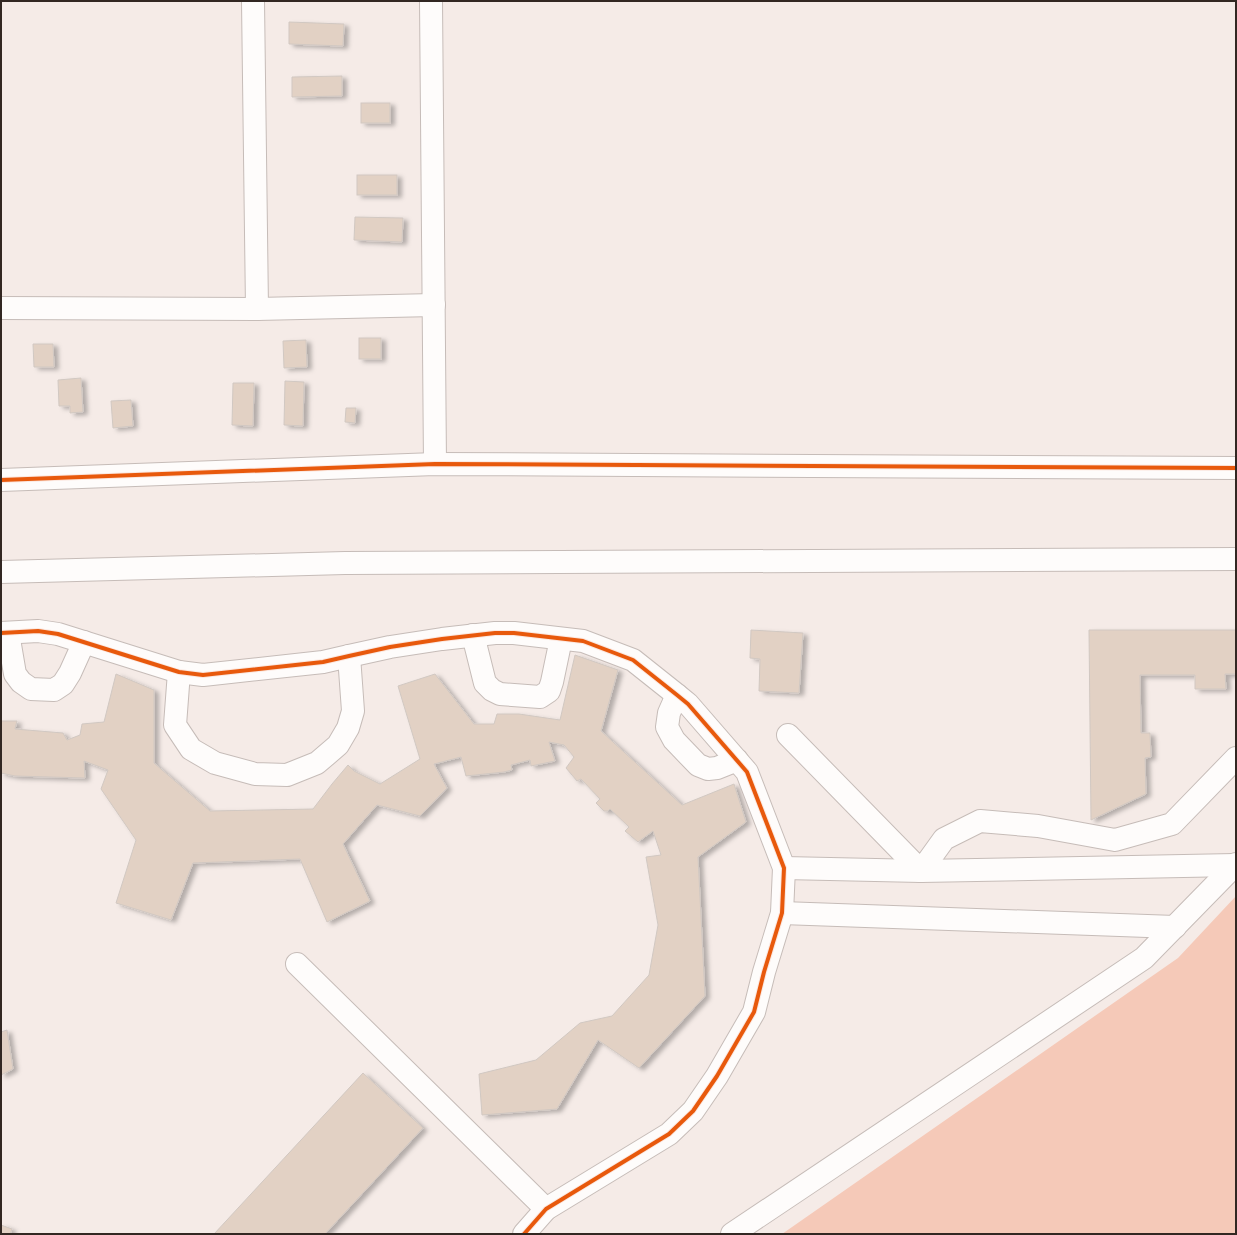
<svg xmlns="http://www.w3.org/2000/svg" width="1237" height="1235" viewBox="0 0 1237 1235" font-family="'Fira Sans',sans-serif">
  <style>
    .green { fill: #f5c9b8 }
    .building { fill: #e2d1c4; stroke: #d1c8c2; filter: url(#shadow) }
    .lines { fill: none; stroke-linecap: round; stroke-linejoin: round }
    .street-casing { stroke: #c6bcb8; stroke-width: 24 }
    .street { stroke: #fefcfb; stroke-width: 22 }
    .cycleway-casing { stroke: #fbe8e1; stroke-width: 6 }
    .cycleway { stroke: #e8590c; stroke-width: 4 }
  </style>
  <defs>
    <filter id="shadow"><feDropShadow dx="4.5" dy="2.5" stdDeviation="2" flood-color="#0004"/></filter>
  </defs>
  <rect width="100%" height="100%" fill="#f5ebe7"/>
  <polygon class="green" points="1236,896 1236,1234 782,1234 1178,958"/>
  <g class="building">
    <polygon points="289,22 344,24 343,46 289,44"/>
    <polygon points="342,76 342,96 292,97 292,77"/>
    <rect x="361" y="103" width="29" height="20"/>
    <rect x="357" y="175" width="40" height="20"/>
    <polygon points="355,217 403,218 402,242 354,240"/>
    <rect x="359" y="338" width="22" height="21"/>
    <polygon points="306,340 307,367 284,368 283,341"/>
    <polygon points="33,344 53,344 54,367 34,367"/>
    <polygon points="81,378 83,412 70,413 70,406 59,406 58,380"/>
    <polygon points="285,381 304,382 303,426 284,425"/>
    <polygon points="233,383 254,383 253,426 232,425"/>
    <polygon points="131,400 133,426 113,428 111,401"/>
    <polygon points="346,408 356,408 355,423 345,422"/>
    <polygon points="751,630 803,633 799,693 759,691 760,659 750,658"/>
    <polygon points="1089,630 1236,630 1236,674 1225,674 1226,689 1195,689 1195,675 1140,675 1141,733 1150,733 1151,757 1145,758 1146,794 1091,820"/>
    <polygon points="575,655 618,670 601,731 682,805 734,784 746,822 698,857 705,996 639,1068 598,1040 557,1109 482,1115 479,1074 536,1060 580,1023 612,1016 649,975 658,925 646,857 661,855 653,831 638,842 625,831 629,827 610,809 608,811 604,811 596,803 600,799 581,779 577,781 566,768 574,757 564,745 549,742 555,761 531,766 530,760 511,765 512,770 504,772 466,776 461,757 434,764 447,788 420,816 377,805 343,844 370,901 327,922 300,859 193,863 171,920 116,903 136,840 101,789 108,770 84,761 85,778 15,776 1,773 1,721 17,721 15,729 63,733 67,740 80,735 82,724 104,722 116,674 154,690 154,763 210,811 313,809 332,784 348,765 354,771 380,784 420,759 398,686 435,674 474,724 494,724 497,714 519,714 560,720"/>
    <polygon points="7,1030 13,1069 1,1075 1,1032"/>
    <polygon points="363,1073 423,1128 325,1234 214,1234"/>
    <polygon points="1,1225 12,1229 10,1234 1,1234"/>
  </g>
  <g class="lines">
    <g class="street-casing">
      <g id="street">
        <polyline points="253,1 257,309"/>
        <polyline points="431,1 435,464"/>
        <polyline points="1,308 257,309 434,305"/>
        <polyline points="1,480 435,464 1236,468"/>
        <polyline points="1,572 345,563 1236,559"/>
        <polyline points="1,633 38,631 58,634 179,672 203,675 323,662 349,656 390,647 442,639 495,633 514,633 583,641 633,660 677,695 688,704 747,772 784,868 782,913 764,972 754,1012 717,1076 693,1111 669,1134 546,1209 524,1234"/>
        <polyline points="8,633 15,674 21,682 31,689 54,690 63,684 70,673 84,642"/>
        <polyline points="473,635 485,683 492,690 500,694 540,697 549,691 552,682 561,639"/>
        <polyline points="179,672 175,725 191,749 215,763 255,774 287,775 317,763 338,745 348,728 353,711 349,656"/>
        <polyline points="677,695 669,713 667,727 674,740 698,765 708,769 717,768 737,760"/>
        <polyline points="788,735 921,871 944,839 980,821 1038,826 1115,840 1172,824 1236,758"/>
        <polyline points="784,868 921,871 1235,865"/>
        <polyline points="782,913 1175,927"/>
        <polyline points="297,964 546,1209"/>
        <polyline points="732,1234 1144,958 1236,864"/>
      </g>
    </g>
    <use href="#street" class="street"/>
    <g class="cycleway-casing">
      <g id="cycleway">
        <polyline points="1,480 435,464 1236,468"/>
        <polyline points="1,633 38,631 58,634 179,672 203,675 323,662 349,656 390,647 442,639 495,633 514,633 583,641 633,660 677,695 688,704 747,772 784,868 782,913 764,972 754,1012 717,1076 693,1111 669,1134 546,1209 524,1234"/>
      </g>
    </g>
    <use href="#cycleway" class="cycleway"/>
  </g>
  <rect width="1237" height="1235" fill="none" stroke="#322722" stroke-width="4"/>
</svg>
